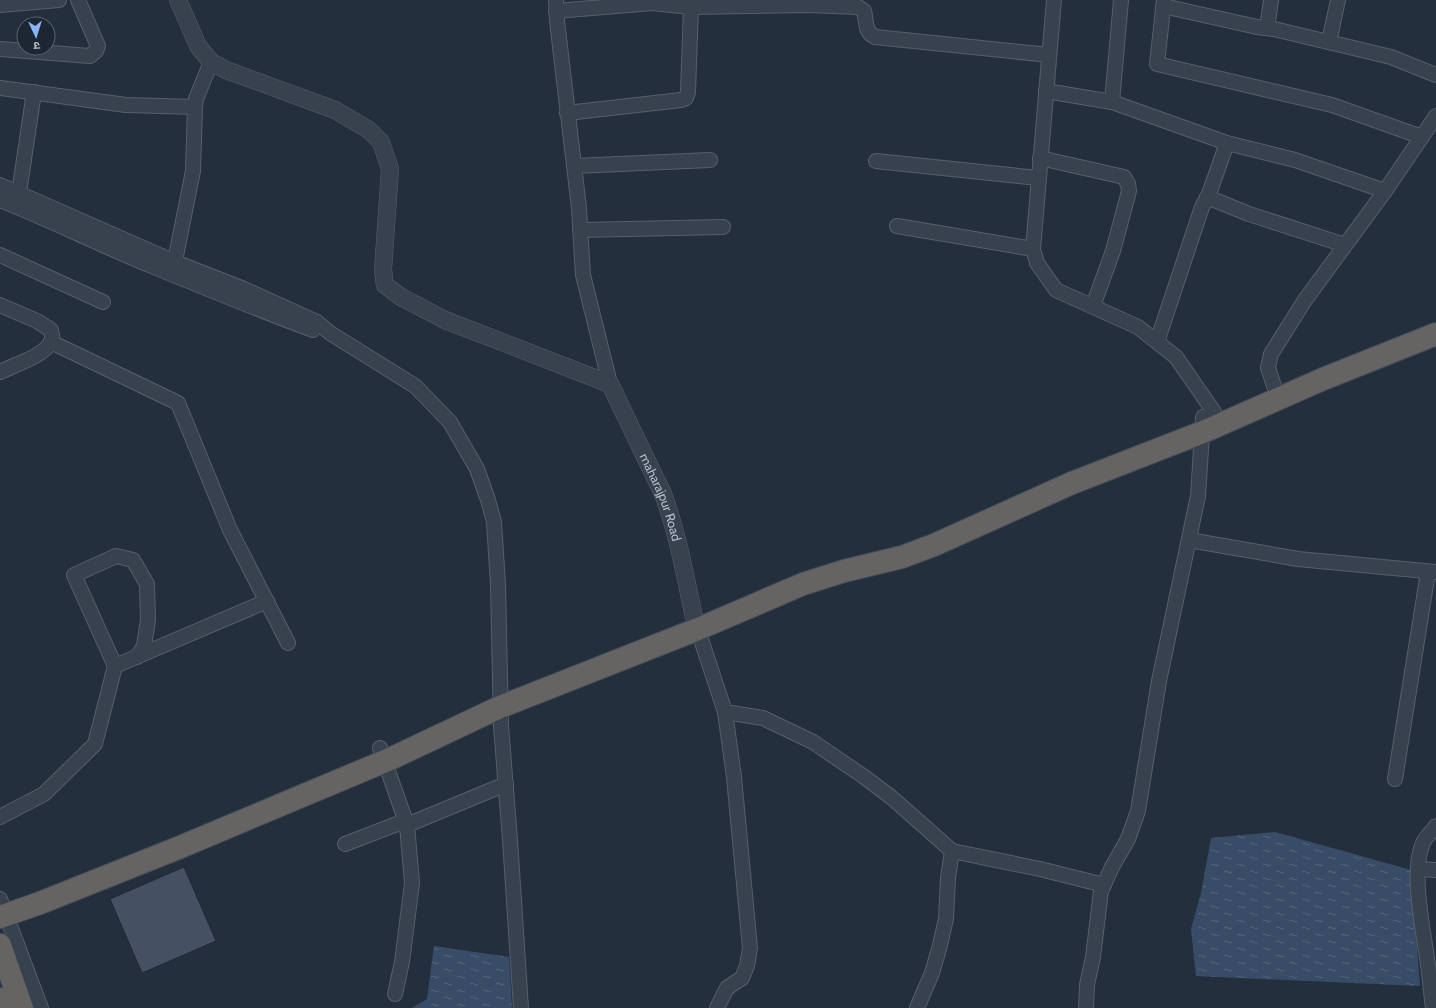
<svg xmlns="http://www.w3.org/2000/svg" width="1436" height="1008" viewBox="0 0 1436 1008" font-family="Cabin,'Noto Sans Devanagari',sans-serif">
  <style>
    .water { fill: url(#water-ripples) }
    .building { fill: #455162; stroke: #1f2835 }
    .lines { fill: none; stroke-linecap: round; stroke-linejoin: round }
    .minor-casing { stroke: #565f6c; stroke-width: 16 }
    .tertiary-casing { stroke: #565f6c; stroke-width: 18 }
    .trunk-casing { stroke: #434c59; stroke-width: 24 }
    .minor { stroke: #38414e; stroke-width: 14 }
    .tertiary { stroke: #38414e; stroke-width: 17 }
    .trunk { stroke: #656462; stroke-width: 22 }
    .labels { text-anchor: middle; dominant-baseline: central; stroke-width: 4; stroke-linejoin: round; paint-order: stroke }
    .street-label { font-size: 13px; fill: #b4bcc9; stroke: #1d2633 }
  </style>
  <defs>
    <pattern id="water-ripples" width="26" height="14" patternUnits="userSpaceOnUse"><rect width="26" height="14" fill="#394c67"/><path d="M2 4q2-2 4 0t4 0M15 11q2-2 4 0t4 0" fill="none" stroke="#53647b"/></pattern>
  </defs>
  <rect width="100%" height="100%" fill="#242f3e"/>
  <g class="water">
    <polygon points="1275,832 1411,870 1420,986 1196,976 1191,929 1201,893 1211,838"/>
    <polygon points="434,946 509,957 512,1008 412,1008 427,999"/>
  </g>
  <polygon class="building" points="184,867 216,941 142,973 110,899"/>
  <g class="lines">
    <g class="minor-casing">
      <g id="minor">
        <polyline points="556,0 557,21 579,208 583,275 610,384"/>
        <polyline points="1054,0 1033,249 1037,263 1056,290 1138,327 1176,357 1214,412"/>
        <polyline points="1164,0 1157,64 1332,105 1422,137"/>
        <polyline points="0,5 59,0"/>
        <polyline points="1163,6 1257,27 1274,29 1391,57 1436,75"/>
        <path d="M556 11 652 3 691 7 808 5 858 7 864 11C867 21 864 32 875 37L1049 55"/>
        <polyline points="1267,28 1271,0"/>
        <polyline points="1329,42 1338,0"/>
        <polyline points="0,49 90,56 96,51 98,46 78,0"/>
        <polyline points="0,88 126,105 195,107"/>
        <polyline points="1046,91 1112,102 1227,143 1295,160 1385,191"/>
        <polyline points="1112,102 1121,0"/>
        <polyline points="567,113 681,100 686,98 688,92 691,7"/>
        <polyline points="1040,158 1124,177 1128,184 1129,191 1113,251 1093,306"/>
        <polyline points="876,161 1038,178"/>
        <polyline points="574,166 710,160"/>
        <polyline points="0,185 175,262 244,289 317,322 330,333 415,386 450,422 477,469 488,500 494,522 498,584 501,726 510,840 521,1008"/>
        <polyline points="19,193 34,92"/>
        <polyline points="1207,197 1249,214 1345,245"/>
        <path d="M0 200C48 219 94 242 142 262 198 285 256 309 313 330"/>
        <polyline points="897,226 1033,249"/>
        <polyline points="580,230 723,227"/>
        <polyline points="0,255 103,302"/>
        <polyline points="175,261 193,171 195,107 196,99 211,62"/>
        <path d="M0 305 37 321 51 330C52 334 53 338 51 342 44 356 14 365 0 372"/>
        <polyline points="51,342 178,403 230,530 288,643"/>
        <polyline points="1157,342 1202,207 1209,194 1227,143"/>
        <polyline points="1274,386 1268,368 1271,354 1305,300 1385,191 1436,116"/>
        <polyline points="1189,540 1298,559 1436,572"/>
        <polyline points="695,621 725,712 763,718 813,742 863,776 891,797 952,851 1040,869 1104,885"/>
        <polyline points="115,666 267,601"/>
        <polyline points="380,748 407,825 506,784"/>
        <polyline points="1395,779 1428,572"/>
        <polyline points="0,817 44,794 95,744 115,666 74,575 116,556 133,560 147,584 148,620 144,646 137,657"/>
        <polyline points="345,844 397,824 407,825 412,883 402,962 395,994"/>
        <polyline points="1418,869 1436,870"/>
        <polyline points="0,899 41,1008"/>
        <polyline points="717,1008 727,988 742,978 747,966 750,948 734,777 725,712"/>
        <polyline points="917,1008 932,973 939,949 946,919 948,878 952,851"/>
        <polyline points="1086,1008 1087,985 1093,957 1101,891 1112,867 1128,839 1138,811 1159,681 1198,496 1203,417"/>
        <path d="M1433 1008C1431 994 1430 979 1428 965 1424 934 1410 871 1423 843 1425 837 1432 832 1436 826"/>
      </g>
    </g>
    <g class="tertiary-casing">
      <g id="tertiary">
        <path id="s1" d="M178 0 198 46 211 62 226 70 335 110 369 130 381 142 390 169 383 270 385 285 401 297 445 320 610 384 663 494C678 534 685 576 694 617"/>
      </g>
    </g>
    <g class="trunk-casing">
      <g id="trunk">
        <polyline points="0,917 40,903 178,848 390,759 500,707 698,629 803,584 844,571 902,557 934,545 1072,483 1203,432 1323,379 1436,334"/>
        <polyline points="0,945 22,1008"/>
        <polyline points="0,999 3,1008"/>
      </g>
    </g>
    <use href="#minor" class="minor"/>
    <use href="#tertiary" class="tertiary"/>
    <use href="#trunk" class="trunk"/>
  </g>
  <g class="labels">
    <g class="street-label">
      <text stroke="none"><textPath href="#s1" startOffset="776">maharajpur Road</textPath></text>
    </g>
  </g>
  <g transform="translate(36 36) rotate(176)"><circle r="19" fill="#1d2633" stroke="#59626f"/>
  <path d="M0-3L7 15L0 10L-7 15Z" fill="#8ab4f8"/>
  <text y="-6" font-size="11" font-weight="bold" text-anchor="middle" fill="#b4bcc9">उ</text>
  </g>
</svg>
